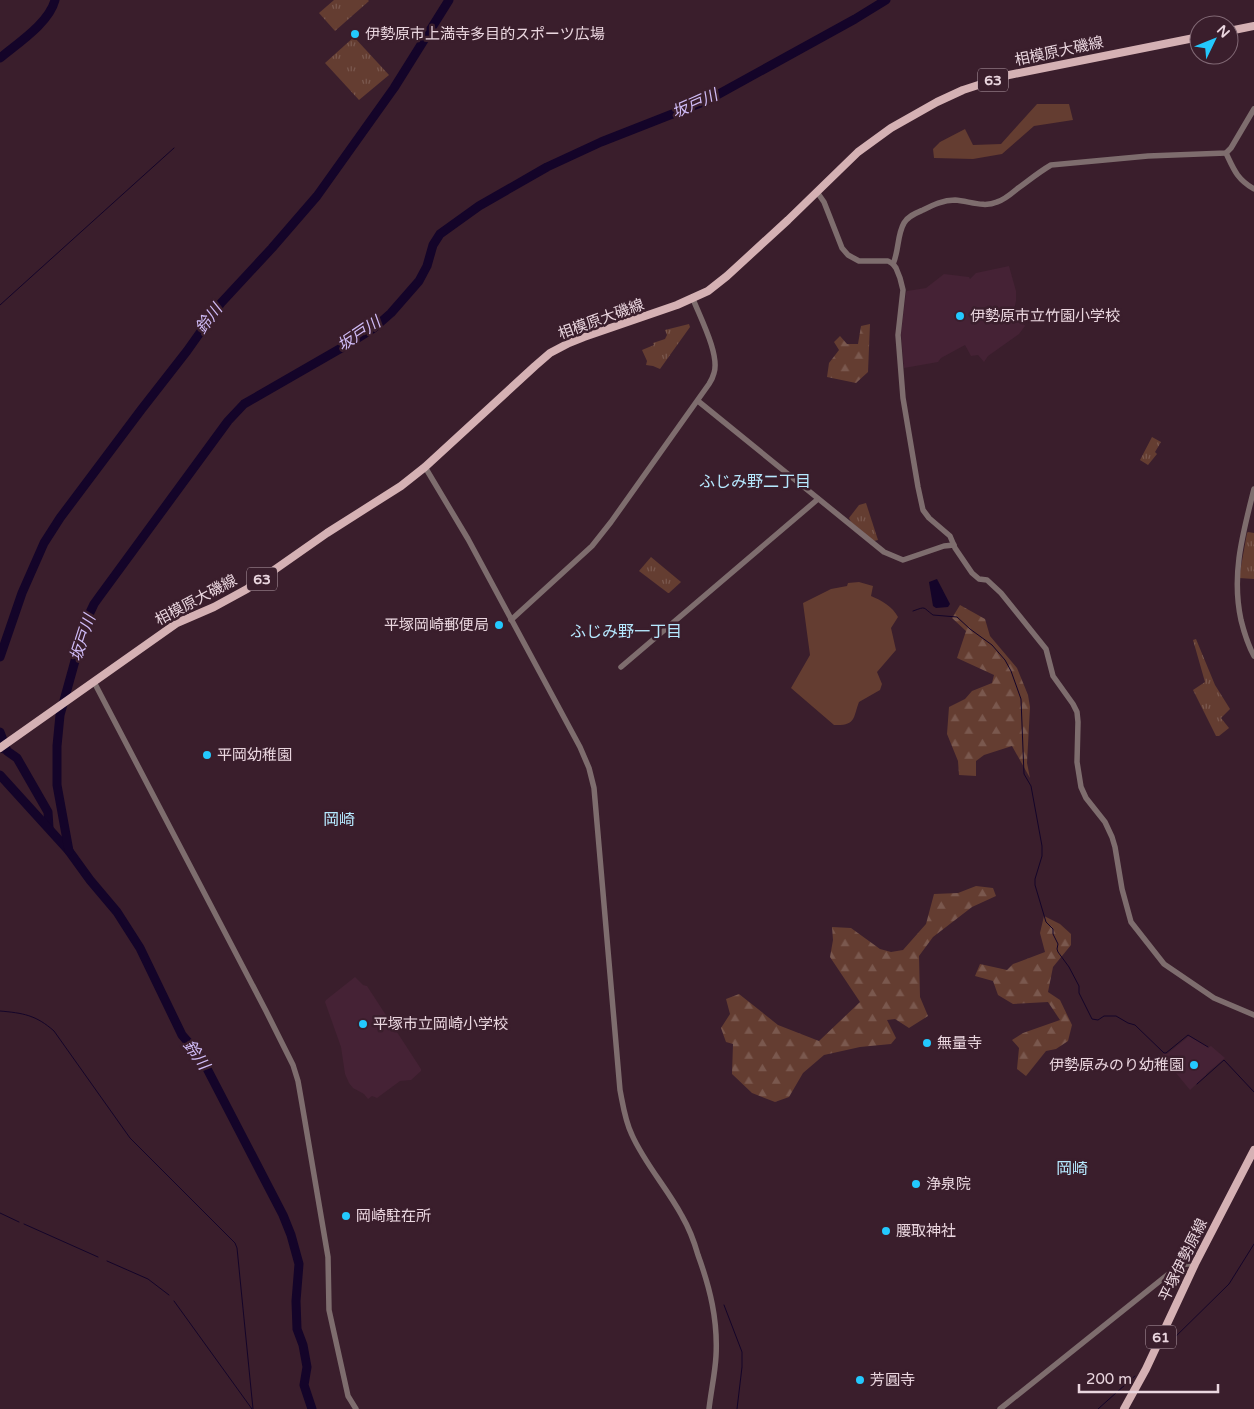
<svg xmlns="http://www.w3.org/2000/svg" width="1254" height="1409" viewBox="0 0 1254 1409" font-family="'Varela Round','Noto Sans JP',sans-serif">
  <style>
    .built { fill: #452235 }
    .grass { fill: #643d31 }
    .forest { fill: url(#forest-firs) }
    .park { fill: url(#park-tufts) }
    .water { fill: #140429 }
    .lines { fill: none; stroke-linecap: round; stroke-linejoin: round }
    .stream { stroke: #140429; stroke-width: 1 }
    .river { stroke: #140429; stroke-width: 9 }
    .tertiary { stroke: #7e6d6e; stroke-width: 5.5 }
    .primary { stroke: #d5b1b4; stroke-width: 8 }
    .poi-dot { fill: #23c9fe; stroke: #3a1e2c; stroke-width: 2 }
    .labels { text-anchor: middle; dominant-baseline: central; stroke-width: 5; stroke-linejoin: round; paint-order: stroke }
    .shield { fill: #3a1e2c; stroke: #b59fa9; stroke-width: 1 }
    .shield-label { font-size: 14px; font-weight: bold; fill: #ead6df }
    .poi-label { font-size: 15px; fill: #ead6df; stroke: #3a1e2c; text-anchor: start }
    .street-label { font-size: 15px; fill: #ead6df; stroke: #3a1e2c }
    .water-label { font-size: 16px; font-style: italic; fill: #d0bcf7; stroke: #3a1e2c }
    .neighbourhood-label { font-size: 16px; fill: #b6e9ff; stroke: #3a1e2c }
  </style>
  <defs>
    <pattern id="forest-firs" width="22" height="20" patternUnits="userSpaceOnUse" patternTransform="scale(1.25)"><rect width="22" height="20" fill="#643d31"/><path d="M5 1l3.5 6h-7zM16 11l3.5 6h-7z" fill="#7a584e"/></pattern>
    <pattern id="park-tufts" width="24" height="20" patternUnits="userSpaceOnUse" patternTransform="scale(1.25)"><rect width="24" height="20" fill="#643d31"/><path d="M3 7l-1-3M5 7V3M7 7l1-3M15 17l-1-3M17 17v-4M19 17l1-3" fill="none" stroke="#7a584e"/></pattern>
  </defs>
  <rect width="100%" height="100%" fill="#3a1e2c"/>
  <g class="built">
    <polygon points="1009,266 1016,291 1016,301 1014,310 1025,326 1019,334 988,356 984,362 978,355 971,356 965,345 941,358 938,362 904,368 901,333 906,293 907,291 926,288 944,274 969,277 970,279 976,273"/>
    <polygon points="355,977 363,985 367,986 421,1069 421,1071 411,1080 400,1081 377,1098 372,1096 368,1099 364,1094 353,1088 349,1083 345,1074 341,1047 325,1002 326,1000"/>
    <polygon points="1189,1036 1209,1047 1211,1046 1225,1058 1206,1074 1206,1075 1190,1090 1162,1056 1164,1053 1167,1054"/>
  </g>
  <g class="grass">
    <polygon points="1037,104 1069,104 1073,120 1034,126 1002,154 973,159 934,158 933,149 940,142 965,129 973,145 1001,144"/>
    <path d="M859 582 873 586 871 596C881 600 893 607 898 617L891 628 896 650 877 672 882 684 880 690 859 702C853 718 856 726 834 725L791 688 810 655 803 603 831 589 847 586 848 583Z"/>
  </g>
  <g class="forest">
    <polygon points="870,324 868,372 856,383 827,377 829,363 839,350 834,342 840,336 847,344 858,344 861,326"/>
    <polygon points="960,605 985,619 990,636 1017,668 1028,695 1030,707 1027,763 1030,778 1012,746 984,755 976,761 976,776 959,775 958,761 947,734 949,707 965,699 972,691 992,683 994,675 957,658 966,631 952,618"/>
    <polygon points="976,886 993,888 996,896 972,907 933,937 919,956 920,997 928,1016 909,1028 895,1019 887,1020 896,1038 891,1044 860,1047 824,1055 803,1073 789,1097 775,1102 752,1093 732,1074 733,1044 726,1042 721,1028 730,1014 726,999 739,994 778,1025 819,1041 860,1002 830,957 833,940 832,927 851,928 880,949 891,952 903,950 926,924 934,894 958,893"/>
    <polygon points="1044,916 1060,924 1071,934 1071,945 1053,967 1048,992 1060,1000 1072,1025 1068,1041 1056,1049 1046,1051 1026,1076 1017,1069 1019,1048 1012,1040 1023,1033 1060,1020 1048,1002 1013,1004 998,995 993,981 975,976 980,964 1007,970 1013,964 1045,952 1040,933"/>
  </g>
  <g class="park">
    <polygon points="334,0 368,0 369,1 335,31 319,13"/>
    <polygon points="354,37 389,75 359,100 325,63"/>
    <polygon points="689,324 690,327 660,369 653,366 646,365 647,361 642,350 654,345 653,343 665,339 667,335 665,330"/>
    <polygon points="1152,437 1161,442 1155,452 1157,454 1148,465 1140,460"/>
    <polygon points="866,503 878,540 874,541 851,522 849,518 859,505"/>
    <polygon points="1248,532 1254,533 1254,579 1239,578 1247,533"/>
    <polygon points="651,557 681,582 669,593 668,593 639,571"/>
    <polygon points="1196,639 1215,685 1230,709 1221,718 1229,728 1219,736 1216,736 1193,690 1205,682 1193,640"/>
  </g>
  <polygon class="water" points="937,579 950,604 948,607 936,608 933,606 929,582"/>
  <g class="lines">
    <g class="stream">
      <polyline points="0,305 174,148"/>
      <path d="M913 611C927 606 922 607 933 615L957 617 970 629 992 645 1005 660 1011 671 1021 699 1024 774 1031 786 1042 846V856L1035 879V885L1046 922 1053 929V934L1058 944 1057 949 1058 952 1069 967 1079 986V993L1092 1019 1098 1020 1104 1016H1116L1128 1023 1135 1025 1164 1053H1166L1188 1035 1208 1047"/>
      <polyline points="1,752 2,753 7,751"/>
      <path d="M0 1011C23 1013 36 1015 54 1031L130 1138 235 1243 237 1248 253 1409"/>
      <polyline points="1197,1084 1224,1060 1254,1092"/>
      <polyline points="0,1213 19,1222"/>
      <polyline points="24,1224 98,1257"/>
      <polyline points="107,1261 148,1279 169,1295"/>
      <polyline points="174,1301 252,1409"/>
      <polyline points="724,1305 742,1352 742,1367 737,1409"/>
      <polyline points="1167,1345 1229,1284 1254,1244"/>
      <polyline points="1098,1409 1135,1376"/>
    </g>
    <g class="river">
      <path d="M0 58C18 43 49 23 55 0"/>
      <polyline points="0,657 22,593 44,543 60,518 141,410 187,351 221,303 272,248 317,196 394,88 449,0"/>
      <polyline points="0,732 7,751 17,758 48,812 49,828"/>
      <polyline points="0,775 69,851 90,880 117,912 140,948 182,1035 201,1057 283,1215 291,1235 299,1264 296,1301 297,1329 303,1345 307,1367 304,1385 312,1409"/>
      <polyline points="69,851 57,785 57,746 60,715 86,621 94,604 99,597 228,421 244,404 350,343 374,328 391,313 419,281 427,266 433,245 440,234 479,206 547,167 601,142 708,100 855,19 886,0"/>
    </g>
    <g class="tertiary">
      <path d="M1226 153C1234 170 1237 179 1254 189"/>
      <polyline points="817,192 824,202 842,248 848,255 859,261 888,261 893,264 896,268 900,278 903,290 898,335 903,398 918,487 923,510 929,518 950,536 955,548 972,573 979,579 987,580 1001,593 1046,649 1053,676 1073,704 1077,712 1078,722 1077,762 1081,787 1086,798 1105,822 1112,837 1115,847 1122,889 1131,922 1164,964 1214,998 1254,1015"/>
      <path d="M893 264C899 251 897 235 904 223 908 216 916 213 923 210 933 205 943 200 955 200 969 201 984 208 997 202 1004 200 1011 194 1017 189 1028 181 1039 172 1051 165L1148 156 1226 153 1231 148 1254 109"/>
      <polyline points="698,401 884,552 903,560 944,546 954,545"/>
      <path d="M425 467 468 539 580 747 589 768 594 788 620 1090C623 1105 625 1121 632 1135 645 1164 667 1188 682 1216 689 1228 694 1241 698 1255 710 1288 718 1320 716 1356 715 1374 711 1391 709 1409"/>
      <path d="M1254 489C1243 533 1231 574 1241 620 1244 632 1248 645 1254 656"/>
      <path d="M511 620 592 546 611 522 709 384C711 381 713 377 714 373 720 355 700 317 693 299"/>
      <polyline points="621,667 818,499"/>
      <polyline points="94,682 266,1011 293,1065 298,1081 302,1104 328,1257 329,1310 348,1396 356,1409"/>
      <path d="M1000 1409 1171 1272C1179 1266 1185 1263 1195 1264"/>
    </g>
    <g class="primary">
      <polyline points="1229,31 1254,26"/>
      <polyline points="0,748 177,623 214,607 247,589 327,533 401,486 425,467 535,366 550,353 569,343 584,337 677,305 708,291 727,276 788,220 858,152 891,128 937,102 963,90 1009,75 1199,37"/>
      <polyline points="1124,1409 1146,1369 1195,1264 1254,1150"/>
    </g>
  </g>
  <g class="poi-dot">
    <circle cx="355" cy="34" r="5"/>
    <circle cx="960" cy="316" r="5"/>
    <circle cx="499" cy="625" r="5"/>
    <circle cx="207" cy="755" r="5"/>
    <circle cx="363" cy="1024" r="5"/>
    <circle cx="927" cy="1043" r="5"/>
    <circle cx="1194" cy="1065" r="5"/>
    <circle cx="916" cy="1184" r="5"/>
    <circle cx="346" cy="1216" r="5"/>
    <circle cx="886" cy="1231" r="5"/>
    <circle cx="860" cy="1380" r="5"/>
  </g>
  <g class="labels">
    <g class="shield">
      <rect x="978" y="68.5" width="30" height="23" rx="4"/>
      <rect x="247" y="567.5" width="30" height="23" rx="4"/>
      <rect x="1146" y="1325.5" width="30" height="23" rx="4"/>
    </g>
    <g class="shield-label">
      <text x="993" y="80">63</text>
      <text x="262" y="579">63</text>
      <text x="1161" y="1337">61</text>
    </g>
    <g class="poi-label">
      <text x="365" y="34">伊勢原市上満寺多目的スポーツ広場</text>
      <text x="970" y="316">伊勢原市立竹園小学校</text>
      <text x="489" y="625" text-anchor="end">平塚岡崎郵便局</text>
      <text x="217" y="755">平岡幼稚園</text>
      <text x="373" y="1024">平塚市立岡崎小学校</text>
      <text x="937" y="1043">無量寺</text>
      <text x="1184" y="1065" text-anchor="end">伊勢原みのり幼稚園</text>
      <text x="926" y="1184">浄泉院</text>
      <text x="356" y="1216">岡崎駐在所</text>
      <text x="896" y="1231">腰取神社</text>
      <text x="870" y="1380">芳圓寺</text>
    </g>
    <g class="street-label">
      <text transform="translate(1059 51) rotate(-12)">相模原大磯線</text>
      <text transform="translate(601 319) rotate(-20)">相模原大磯線</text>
      <text transform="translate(196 600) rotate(-28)">相模原大磯線</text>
      <text transform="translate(1183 1260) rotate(-64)">平塚伊勢原線</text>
    </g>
    <g class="water-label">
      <text transform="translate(695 104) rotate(-24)">坂戸川</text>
      <text transform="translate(209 319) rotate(-53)">鈴川</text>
      <text transform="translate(359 334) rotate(-34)">坂戸川</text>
      <text transform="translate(83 638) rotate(-72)">坂戸川</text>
      <text transform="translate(196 1055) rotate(55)">鈴川</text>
    </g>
    <g class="neighbourhood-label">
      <text x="755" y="482">ふじみ野二丁目</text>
      <text x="626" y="632">ふじみ野一丁目</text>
      <text x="339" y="820">岡崎</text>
      <text x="1072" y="1169">岡崎</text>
    </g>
  </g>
  <g transform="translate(1214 40) rotate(47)"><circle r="24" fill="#3a1e2c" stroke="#806874"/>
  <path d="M0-4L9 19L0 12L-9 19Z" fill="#23c9fe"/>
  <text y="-8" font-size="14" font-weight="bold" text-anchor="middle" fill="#ead6df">N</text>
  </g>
  <path d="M1079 1384v8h139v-8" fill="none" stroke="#ead6df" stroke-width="2.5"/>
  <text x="1086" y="1384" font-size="15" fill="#ead6df" stroke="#3a1e2c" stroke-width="4" paint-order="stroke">200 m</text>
</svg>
